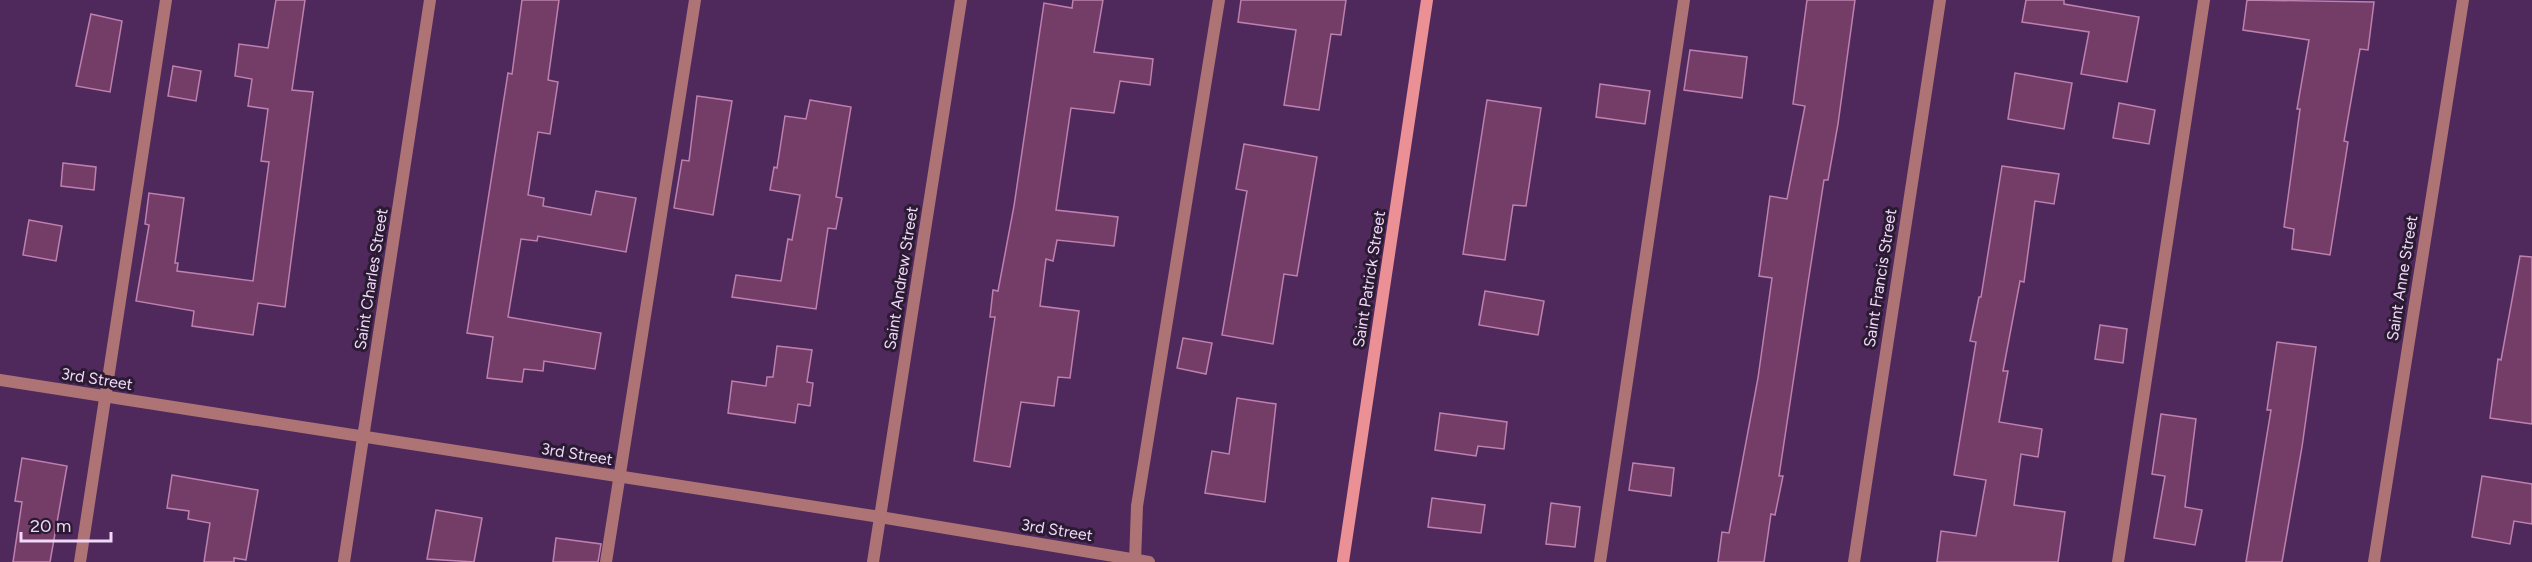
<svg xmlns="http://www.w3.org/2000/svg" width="2532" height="562" viewBox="0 0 2532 562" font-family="Figtree,sans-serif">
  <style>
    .building { fill: #743d68; stroke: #be81ae; stroke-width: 1.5 }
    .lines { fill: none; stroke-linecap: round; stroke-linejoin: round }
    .service { stroke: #ad7375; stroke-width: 12 }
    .minor { stroke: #ad7375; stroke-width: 12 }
    .secondary { stroke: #eb9095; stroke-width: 12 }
    .labels { text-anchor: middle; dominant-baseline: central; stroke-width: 6; stroke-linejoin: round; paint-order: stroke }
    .street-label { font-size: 16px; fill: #efd8f8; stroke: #2b1b32 }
  </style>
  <rect width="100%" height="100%" fill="#4f295c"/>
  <g class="building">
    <polygon points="276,0 305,0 292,90 313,92 285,307 258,303 253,335 192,326 194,311 136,301 149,225 145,224 149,193 184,198 175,263 178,263 177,271 253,281 269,162 261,161 268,109 248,106 252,79 235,76 239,44 268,48"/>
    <polygon points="522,0 559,0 548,80 558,82 550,134 538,132 528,195 544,198 543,206 591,215 596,191 636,198 626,252 538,236 537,241 521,239 508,317 601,333 595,369 544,361 543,371 524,369 522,382 487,378 493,337 467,333 508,73 512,74"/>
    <polygon points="1073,0 1103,0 1094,52 1153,59 1150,85 1120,81 1114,113 1071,108 1056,210 1118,217 1114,246 1057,240 1053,261 1046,259 1040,306 1079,311 1070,378 1058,377 1054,406 1021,402 1010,467 974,461 995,317 990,317 993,290 998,291 1014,206 1044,3 1072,8"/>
    <polygon points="1241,0 1346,0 1341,35 1331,34 1319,110 1284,105 1296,30 1238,22"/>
    <polygon points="1807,0 1855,0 1838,124 1828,180 1824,180 1808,283 1779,476 1783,476 1775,515 1771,514 1764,562 1718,562 1722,532 1729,533 1758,378 1772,278 1759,276 1770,196 1787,199 1805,106 1793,104"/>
    <polygon points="2026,0 2064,0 2064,4 2139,17 2127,82 2081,74 2089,32 2022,22"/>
    <polygon points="2247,0 2374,2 2368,50 2360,49 2344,141 2348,142 2330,255 2292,249 2294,229 2284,227 2300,109 2297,109 2309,40 2243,30"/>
    <polygon points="91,14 122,21 110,92 76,86"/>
    <polygon points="1690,50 1747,57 1742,98 1684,90"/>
    <polygon points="173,66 201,71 196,101 168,96"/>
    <polygon points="2015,73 2072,83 2064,129 2008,119"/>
    <polygon points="1600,84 1650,91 1645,124 1596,117"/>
    <polygon points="697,96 732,101 713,215 674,208 682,160 689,161"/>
    <polygon points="810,100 851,107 836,197 842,198 836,229 828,228 816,309 732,297 736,275 781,281 788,239 792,240 800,195 770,190 774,167 777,168 785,116 806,119"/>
    <polygon points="1487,100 1541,108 1526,206 1513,205 1505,260 1463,254"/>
    <polygon points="2119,103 2155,110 2149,144 2113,138"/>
    <polygon points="1244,144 1317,157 1297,276 1284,274 1273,344 1222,335 1247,191 1236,189"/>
    <polygon points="63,163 96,167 94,190 61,186"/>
    <polygon points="2002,166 2059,174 2054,204 2035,201 2024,282 2020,281 2003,371 2008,371 1999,422 2042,429 2038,457 2021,454 2014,505 2065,512 2058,562 1937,562 1941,531 1976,536 1986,480 1954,475 1976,342 1970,341 1979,297 1981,297"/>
    <polygon points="29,220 62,226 56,261 23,255"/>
    <polygon points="2520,256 2532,257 2532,424 2490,418 2498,359 2501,360"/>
    <polygon points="1485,291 1544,301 1538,335 1479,325"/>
    <polygon points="2100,325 2127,329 2123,363 2095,359"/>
    <polygon points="1183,338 1212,343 1206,374 1177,368"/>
    <polygon points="2277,342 2316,347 2302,447 2282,562 2246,562 2271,410 2267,410"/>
    <polygon points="777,346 812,350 807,382 813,383 810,406 798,404 795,423 728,413 732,381 766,386 767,377 773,377"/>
    <polygon points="1237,398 1276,404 1265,502 1205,493 1212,451 1229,454"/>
    <polygon points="1440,413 1507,422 1504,449 1478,446 1476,456 1435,450"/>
    <polygon points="2161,414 2196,419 2185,507 2202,510 2195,545 2154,538 2165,476 2152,474"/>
    <polygon points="22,458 67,466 50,562 13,562 22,502 15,501"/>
    <polygon points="1633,463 1674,468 1671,496 1629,490"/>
    <polygon points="172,475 258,490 246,560 234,558 234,562 204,562 210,523 188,519 189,511 167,508"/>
    <polygon points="2482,476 2532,484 2532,524 2514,521 2510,544 2472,537"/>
    <polygon points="1432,498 1485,505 1481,533 1428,527"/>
    <polygon points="1551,503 1580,507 1575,547 1546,544"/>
    <polygon points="436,510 482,518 474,562 427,559"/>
    <polygon points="556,538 601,544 598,562 553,562"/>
  </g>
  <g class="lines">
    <g class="service">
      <polyline points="80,562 166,0"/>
      <polyline points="606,562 695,0"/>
      <polyline points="1135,562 1137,506 1219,0"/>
      <polyline points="1600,562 1684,0"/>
      <polyline points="2118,562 2204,0"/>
    </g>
    <g class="minor">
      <polyline points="0,380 880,517 1149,562"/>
      <polyline points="344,562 430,0"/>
      <polyline points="873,562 961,0"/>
      <polyline points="1854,562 1940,0"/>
      <polyline points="2374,562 2463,0"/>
    </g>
    <polyline class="secondary" points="1343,562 1427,0"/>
  </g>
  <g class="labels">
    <g class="street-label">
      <text transform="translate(901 278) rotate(-81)">Saint Andrew Street</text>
      <text transform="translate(1880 278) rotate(-81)">Saint Francis Street</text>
      <text transform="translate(2402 278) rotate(-81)">Saint Anne Street</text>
      <text transform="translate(371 279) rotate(-81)">Saint Charles Street</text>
      <text transform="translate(1369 279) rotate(-81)">Saint Patrick Street</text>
      <text transform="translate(97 379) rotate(9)">3rd Street</text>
      <text transform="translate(577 454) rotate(9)">3rd Street</text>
      <text transform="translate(1057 530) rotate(9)">3rd Street</text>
    </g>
  </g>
  <path d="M21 532v9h90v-9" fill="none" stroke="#efd8f8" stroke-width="3"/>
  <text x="30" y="532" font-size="18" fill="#efd8f8" stroke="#2b1b32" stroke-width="4.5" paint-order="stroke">20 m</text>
</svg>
